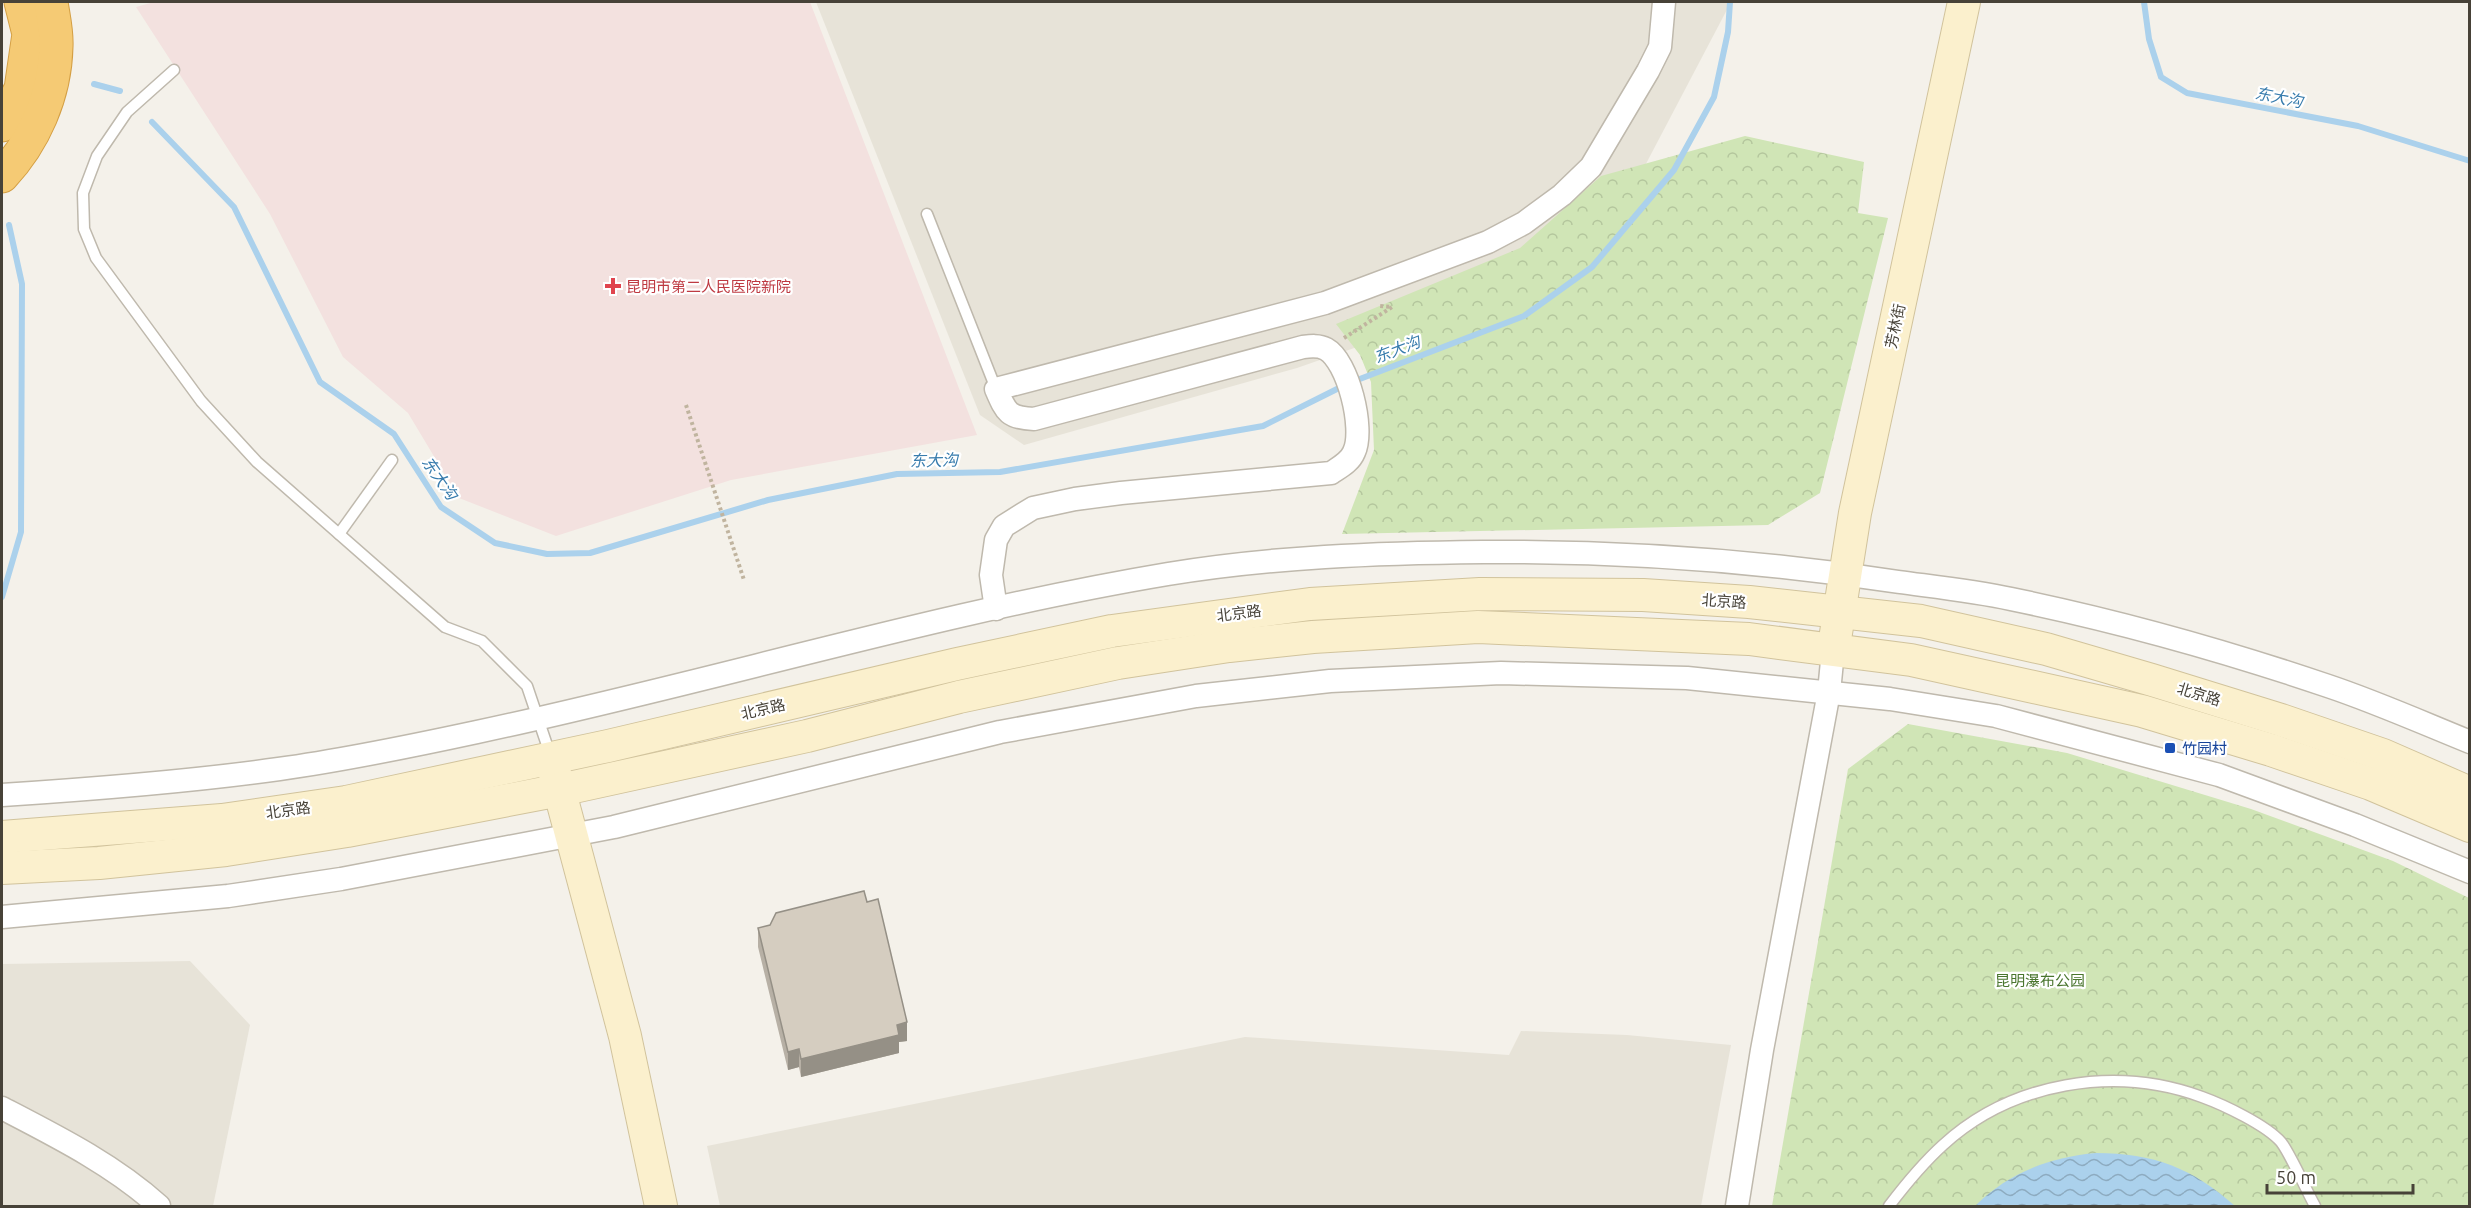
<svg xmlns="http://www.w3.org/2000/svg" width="2471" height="1208" viewBox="0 0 2471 1208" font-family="Ubuntu,'Noto Sans SC',sans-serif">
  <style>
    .residential { fill: #e7e3d8 }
    .medical { fill: #f3e1df }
    .forest { fill: url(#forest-crowns) }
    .water { fill: url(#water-waves) }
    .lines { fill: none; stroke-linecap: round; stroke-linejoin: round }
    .stream { stroke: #abd1ec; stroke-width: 6 }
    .lane-casing { stroke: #bfb9ad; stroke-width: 13 }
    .street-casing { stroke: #bfb9ad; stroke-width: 25 }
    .secondary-casing { stroke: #d1c39c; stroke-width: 34 }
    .highway-casing { stroke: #d49f44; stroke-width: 35 }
    .path { stroke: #c0b49f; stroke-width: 4; stroke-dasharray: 3 3; stroke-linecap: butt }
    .lane { stroke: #fff; stroke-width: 10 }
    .street { stroke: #fff; stroke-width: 22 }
    .secondary { stroke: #fbf0cd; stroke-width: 32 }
    .highway { stroke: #f5ca74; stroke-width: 33 }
    .wall { fill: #b7b0a5 }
    .shaded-wall { fill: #959086 }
    .building { fill: #d5cdc0; stroke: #959086; stroke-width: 1.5 }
    .health-dot { fill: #e0444e; stroke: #fff; stroke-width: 2 }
    .transit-dot { fill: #1a4fb4; stroke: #fff; stroke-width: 2 }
    .labels { text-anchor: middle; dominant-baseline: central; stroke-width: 4.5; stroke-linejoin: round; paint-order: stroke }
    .health-label { font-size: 15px; fill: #be3a42; stroke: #fff; text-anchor: start }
    .street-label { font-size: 15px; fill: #474238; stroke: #fff }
    .transit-label { font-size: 15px; fill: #164399; stroke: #fff; text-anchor: start }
    .park-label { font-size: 15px; fill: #4a762f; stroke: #fff }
    .water-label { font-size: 16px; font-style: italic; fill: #387cad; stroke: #fff }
  </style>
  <defs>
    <pattern id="forest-crowns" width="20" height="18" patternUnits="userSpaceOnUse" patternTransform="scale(1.5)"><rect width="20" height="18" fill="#d0e5b6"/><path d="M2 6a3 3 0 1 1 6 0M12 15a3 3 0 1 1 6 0" fill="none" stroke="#b4c69d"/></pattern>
    <pattern id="water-waves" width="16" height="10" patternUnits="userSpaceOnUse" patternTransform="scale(1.5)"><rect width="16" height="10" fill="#abd1ec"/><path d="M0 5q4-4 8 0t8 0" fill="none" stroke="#8dabc0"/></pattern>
  </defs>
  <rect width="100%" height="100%" fill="#f4f1ea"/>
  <g class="residential">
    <polygon points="816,2 1731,2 1628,198 1532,286 1297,368 1024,445 980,415"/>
    <polygon points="190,961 250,1025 213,1206 2,1206 2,964"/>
    <polygon points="1521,1031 1627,1035 1731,1045 1701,1206 720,1206 707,1146 1245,1037 1509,1055"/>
  </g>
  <polygon class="medical" points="154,2 810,2 977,435 731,480 556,536 459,498 408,413 343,357 270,214 136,7"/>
  <g class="forest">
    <polygon points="1745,136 1864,162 1858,213 1888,218 1820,493 1768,525 1342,534 1374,450 1371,382 1360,355 1336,324 1520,248 1601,176"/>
    <polygon points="1908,724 2067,753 2251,809 2393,861 2469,898 2469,1206 1772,1206 1848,769"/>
  </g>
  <path class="water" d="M2096 1153C2154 1153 2192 1168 2235 1206H1975C2008 1173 2050 1157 2096 1153Z"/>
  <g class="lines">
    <g class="stream">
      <polyline points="2144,2 2149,39 2161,77 2187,93 2358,126 2470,161"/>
      <polyline points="94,84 120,91"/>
      <polyline points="152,122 234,207 320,382 394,434 441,507 495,543 547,554 590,553 768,500 897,474 1000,472 1263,426 1343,386"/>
      <polyline points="1352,382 1524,316 1592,267 1674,170 1714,97 1728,32 1730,2"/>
      <polyline points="2,597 21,532 22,284 9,225"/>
    </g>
    <g class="lane-casing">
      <g id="lane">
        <polyline points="174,70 127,112 97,156 83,193 84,229 96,258 201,401 257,462 445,627 482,641 527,686 551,757"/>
        <polyline points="927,214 996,389"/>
        <polyline points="339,534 392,460"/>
        <path d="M1889 1206C1905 1185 1922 1164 1943 1145 2012 1082 2115 1065 2202 1097 2224 1105 2266 1125 2281 1142 2291 1155 2306 1190 2315 1206"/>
      </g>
    </g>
    <g class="street-casing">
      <g id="street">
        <path d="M996 609 991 575 996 540 1004 526 1033 508 1075 499 1121 493 1331 473C1340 467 1350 462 1354 452 1365 429 1348 361 1326 349 1319 345 1311 346 1303 347L1034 419C1008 418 1006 412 996 389L1325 303 1488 242 1524 223 1562 195 1591 167 1648 71 1660 47 1664 2"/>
        <path d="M2 795C94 789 187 782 279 769 345 760 412 746 477 732 708 683 935 613 1168 574 1271 557 1378 553 1483 552 1623 551 1761 561 1899 582 1936 587 1974 591 2011 599 2118 621 2225 651 2328 686 2376 702 2423 723 2470 742"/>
        <polyline points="2,917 228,896 341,879 614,827 1000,732 1196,696 1330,681 1501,673 1687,678 1890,699 1996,716 2219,775 2355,825 2470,872"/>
        <path d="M2 1108C56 1136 114 1165 159 1206"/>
        <polyline points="1737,1206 1762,1050 1829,692 1833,651"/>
      </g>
    </g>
    <g class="secondary-casing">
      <g id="secondary">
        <polyline points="1836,633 1855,513 1964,2"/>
        <polyline points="554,770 625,1036 661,1206"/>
        <polyline points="2,837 222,820 346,802 608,746 957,664 1112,631 1310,604 1480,594 1643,595 1749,602 1921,621 2046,649 2152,680 2281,720 2383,755 2470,793"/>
        <polyline points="2,868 99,863 226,850 347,831 560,790 807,736 959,697 1118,663 1229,646 1313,637 1478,627 1749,639 1911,660 2142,711 2271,750 2371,784 2470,826"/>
      </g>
    </g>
    <g class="highway-casing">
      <g id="highway">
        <polyline points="2,125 21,89 29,34 21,2"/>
        <path d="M2 176C34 142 55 95 56 47 57 32 53 16 51 2"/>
      </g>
    </g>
    <g class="path">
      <polyline points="1344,338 1392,307 1379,306"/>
      <polyline points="686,405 744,580"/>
    </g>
    <use href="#lane" class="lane"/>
    <use href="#street" class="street"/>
    <use href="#secondary" class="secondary"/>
    <use href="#highway" class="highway"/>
  </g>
  <polygon class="wall" points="758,928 907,1041 899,1042 899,1053 801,1077 799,1067 788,1070 758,947"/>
  <g class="shaded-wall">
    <polygon points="907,1022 907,1041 899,1042 899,1053 801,1077 801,1059 897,1025"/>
    <polygon points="799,1049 799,1067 788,1070 788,1052"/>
  </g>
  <polygon class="building" points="864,891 867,902 878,899 907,1022 897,1025 899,1035 801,1059 799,1049 788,1052 758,928 770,925 776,913"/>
  <path class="health-dot" d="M610 277h6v6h6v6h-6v6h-6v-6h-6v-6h6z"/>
  <rect class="transit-dot" x="2164" y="742" width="12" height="12" rx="3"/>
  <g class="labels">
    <g class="health-label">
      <text x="626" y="286">昆明市第二人民医院新院</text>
    </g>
    <g class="street-label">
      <text transform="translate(1895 326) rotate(-78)">芳林街</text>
      <text transform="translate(1724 601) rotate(4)">北京路</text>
      <text transform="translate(1239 613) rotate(-7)">北京路</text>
      <text transform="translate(2199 694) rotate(17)">北京路</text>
      <text transform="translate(763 709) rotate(-13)">北京路</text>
      <text transform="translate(288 810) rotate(-8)">北京路</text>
    </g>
    <g class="transit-label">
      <text x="2182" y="748">竹园村</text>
    </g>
    <g class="park-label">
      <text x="2040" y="980">昆明瀑布公园</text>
    </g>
    <g class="water-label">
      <text transform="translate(2279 97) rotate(11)">东大沟</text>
      <text transform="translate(1397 349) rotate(-21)">东大沟</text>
      <text transform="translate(934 460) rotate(-1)">东大沟</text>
      <text transform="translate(440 478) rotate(55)">东大沟</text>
    </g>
  </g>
  <rect width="2471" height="1208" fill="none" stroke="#474238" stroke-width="6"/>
  <path d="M2267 1184v9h146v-9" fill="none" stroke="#474238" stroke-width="3"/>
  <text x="2276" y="1184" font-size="18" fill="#474238" stroke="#ffffff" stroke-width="4.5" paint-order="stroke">50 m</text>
</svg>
